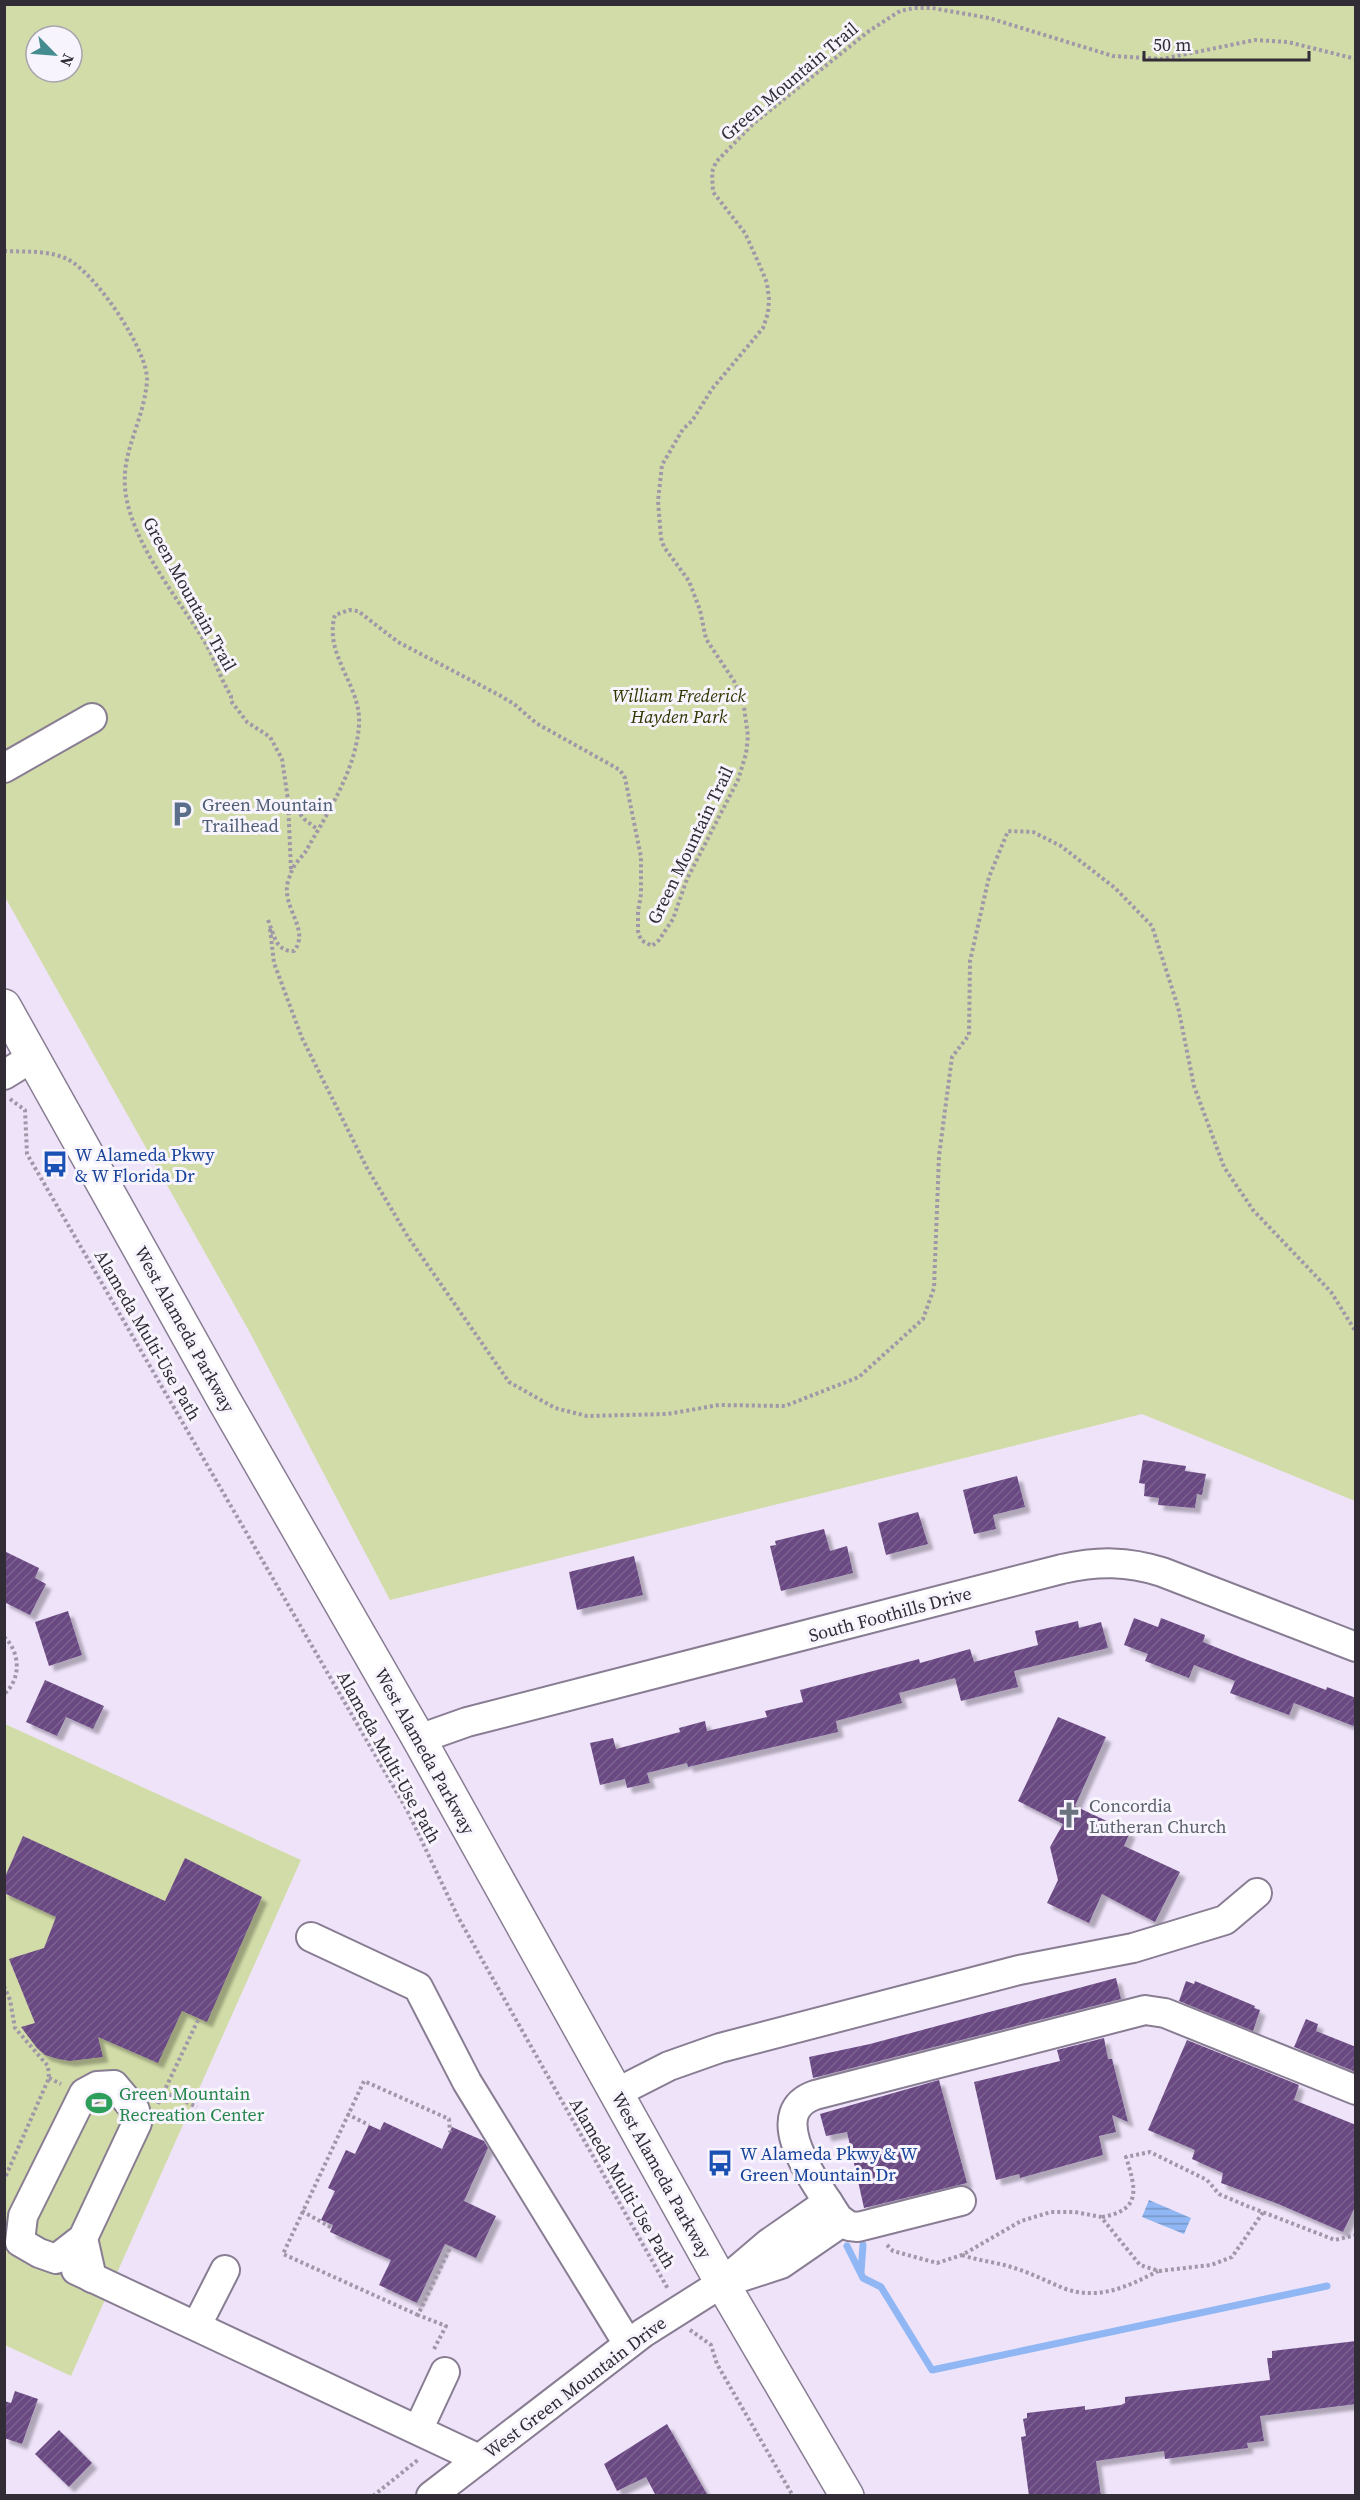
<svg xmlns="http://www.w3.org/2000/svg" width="1360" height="2500" viewBox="0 0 1360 2500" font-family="'Source Serif 4',serif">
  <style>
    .park { fill: #d2dca8; fill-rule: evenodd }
    .water { fill: url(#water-rules) }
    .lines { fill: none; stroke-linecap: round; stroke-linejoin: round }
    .stream { stroke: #90b7f3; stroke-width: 7 }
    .building { fill: url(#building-hatch); filter: url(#shadow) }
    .minor-casing { stroke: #887d92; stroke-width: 32 }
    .major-casing { stroke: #887d92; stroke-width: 36 }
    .path { stroke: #a097a8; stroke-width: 4; stroke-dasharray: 3 3; stroke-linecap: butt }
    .minor { stroke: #fff; stroke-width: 28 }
    .major { stroke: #fff; stroke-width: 33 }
    .labels { text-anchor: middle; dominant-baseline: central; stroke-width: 6; stroke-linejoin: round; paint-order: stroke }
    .street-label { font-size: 18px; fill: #312c35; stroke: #f8f4fd }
    .park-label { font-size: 18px; font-style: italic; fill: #303600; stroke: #f8f4fd }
    .service-label { font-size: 18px; fill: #4e5e75; stroke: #f8f4fd; text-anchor: start }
    .transit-label { font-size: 18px; fill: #164399; stroke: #f8f4fd; text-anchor: start }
    .worship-label { font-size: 18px; fill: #5b616d; stroke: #f8f4fd; text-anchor: start }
    .leisure-label { font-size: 18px; fill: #27864d; stroke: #f8f4fd; text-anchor: start }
  </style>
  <defs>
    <pattern id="water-rules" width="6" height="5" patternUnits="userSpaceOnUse" patternTransform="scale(1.5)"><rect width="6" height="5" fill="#90b7f3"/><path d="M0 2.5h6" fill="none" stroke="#7695c6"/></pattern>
    <pattern id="building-hatch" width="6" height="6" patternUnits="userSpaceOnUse" patternTransform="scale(1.5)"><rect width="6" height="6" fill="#6a4a83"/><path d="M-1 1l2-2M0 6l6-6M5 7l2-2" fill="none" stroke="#7b6290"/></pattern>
    <filter id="shadow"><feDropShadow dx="5.5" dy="5.5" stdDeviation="1.5" flood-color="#0004"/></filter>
  </defs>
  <rect width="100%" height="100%" fill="#efe3fa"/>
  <g class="park">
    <path d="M4 5H1355V1501L1142 1414 390 1600 249 1331 5 897ZM36 36H72V72H36Z"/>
    <polygon points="5,1724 301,1860 71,2376 5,2345"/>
  </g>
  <polygon class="water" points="1149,2200 1191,2218 1184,2234 1142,2217"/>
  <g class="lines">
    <g class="stream">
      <polyline points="847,2246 863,2278 881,2287 932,2370 1327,2286"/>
      <polyline points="861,2272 863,2245"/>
    </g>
  </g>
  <g class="building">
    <polygon points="1143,1460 1186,1466 1185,1471 1206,1474 1202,1495 1197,1494 1195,1508 1158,1505 1159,1498 1144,1496 1145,1484 1139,1483"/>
    <polygon points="1017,1476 1025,1507 993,1515 996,1529 974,1534 963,1490"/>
    <polygon points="918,1512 928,1544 886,1555 878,1523"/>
    <polygon points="824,1529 830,1551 847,1546 853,1573 781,1591 770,1546 776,1545 775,1541"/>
    <polygon points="4,1551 39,1568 35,1578 46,1584 30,1615 4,1602"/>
    <polygon points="634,1556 643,1595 577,1610 569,1572"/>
    <polygon points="68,1611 82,1655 49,1666 35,1622"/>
    <polygon points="1134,1618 1158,1627 1161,1618 1205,1635 1203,1642 1250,1661 1326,1690 1327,1687 1356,1698 1356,1727 1294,1703 1289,1715 1230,1693 1235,1681 1194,1665 1189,1678 1145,1661 1148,1654 1124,1645"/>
    <polygon points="1078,1621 1079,1628 1101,1622 1108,1648 1014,1671 1018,1687 961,1701 955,1678 899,1693 902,1703 836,1721 838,1732 688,1767 687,1763 647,1773 650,1783 627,1788 625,1779 600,1785 590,1743 613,1738 616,1749 680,1732 679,1728 705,1721 707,1731 767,1717 765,1711 803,1702 800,1690 919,1659 920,1663 970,1649 974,1662 1038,1645 1035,1631"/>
    <polygon points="45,1680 104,1706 93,1729 66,1717 57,1736 26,1722"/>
    <polygon points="1058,1717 1106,1737 1075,1806 1130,1832 1124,1846 1180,1872 1155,1922 1102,1894 1089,1923 1047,1903 1058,1880 1050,1847 1063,1824 1018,1801"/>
    <polygon points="23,1836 165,1901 185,1858 262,1897 207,2022 182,2011 158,2063 98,2037 103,2057 70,2061 58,2059 45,2055 37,2048 21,2027 35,2023 9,1959 44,1948 56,1917 4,1893 4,1879"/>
    <polygon points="1116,1978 1121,1999 813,2078 809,2057 870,2044"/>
    <polygon points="1186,1981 1194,1984 1195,1981 1255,2006 1254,2008 1260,2010 1253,2031 1179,2001"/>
    <polygon points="1306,2019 1318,2024 1316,2031 1356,2047 1356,2072 1294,2047"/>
    <polygon points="1104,2038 1108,2059 1112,2059 1128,2122 1112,2115 1116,2132 1099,2136 1103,2155 1020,2178 1019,2174 996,2180 974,2082 1060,2061 1057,2050"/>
    <polygon points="1187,2040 1299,2085 1294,2100 1356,2125 1356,2205 1343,2232 1276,2203 1221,2183 1223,2173 1192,2159 1195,2150 1148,2130"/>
    <polygon points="939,2080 967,2183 864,2208 847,2132 826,2136 820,2114"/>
    <polygon points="384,2122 442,2149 452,2127 484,2141 488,2148 464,2201 496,2216 476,2258 445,2244 417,2303 379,2285 391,2260 330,2232 333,2225 321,2220 335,2191 328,2188 346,2150 355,2154 369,2125 380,2130"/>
    <polygon points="1356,2341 1356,2404 1260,2416 1264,2441 1247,2443 1248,2448 1165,2459 1164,2451 1096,2461 1101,2496 1029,2496 1021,2437 1026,2436 1023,2419 1027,2418 1027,2413 1085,2406 1085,2410 1121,2405 1125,2403 1125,2397 1270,2380 1267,2358 1272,2358 1272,2351"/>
    <polygon points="15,2391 38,2399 22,2444 4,2438 4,2401 11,2403"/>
    <polygon points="667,2424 708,2496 656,2496 646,2477 617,2491 604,2464"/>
    <polygon points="59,2430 92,2463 69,2487 35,2454"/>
  </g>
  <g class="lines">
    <g class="minor-casing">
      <g id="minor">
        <polyline points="4,768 92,718"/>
        <polyline points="4,1075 33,1057"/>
        <path d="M419 1739 467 1722 1062 1569C1098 1561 1127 1561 1162 1572L1356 1647"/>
        <polyline points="311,1937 418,1987 467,2082 628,2344"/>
        <polyline points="616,2093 669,2066 720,2048 1019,1970 1133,1948 1225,1920 1257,1893"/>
        <path d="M961 2201 858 2227 849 2226 838 2218C821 2189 760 2114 815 2095L1145 2010 1165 2013 1356 2090"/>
        <polyline points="83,2238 56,2259 39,2253 20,2242 23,2216 84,2093 97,2086 114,2085 135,2110 137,2123 83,2238 92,2278"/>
        <polyline points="76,2270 479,2459"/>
        <polyline points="735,2279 781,2264 842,2222"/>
        <polyline points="197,2325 225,2270"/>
        <polyline points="418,2430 445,2372"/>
        <polyline points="431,2496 643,2333 722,2283 769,2243 828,2202"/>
      </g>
    </g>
    <g class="major-casing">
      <polyline id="major" points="4,1006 224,1400 419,1739 722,2283 847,2496"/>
    </g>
    <g class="path">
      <path d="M4 251C26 252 48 250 67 259 94 271 149 351 147 381 143 429 114 458 129 509 142 555 178 599 203 639 214 657 220 678 231 696V701L247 722 270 737 282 759 288 800 291 870"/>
      <polyline points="289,800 304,819 317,829"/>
      <path d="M268 920C274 935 276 952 294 951 309 932 287 912 287 891 286 886 289 878 291 873 293 865 301 858 306 851 328 812 356 770 359 725 362 686 323 655 335 615L349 610 358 611 398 642 499 695 514 704 536 723 620 770 625 778 641 857V894L638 912V931L641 940 652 946 659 940 673 919 687 879 738 780 746 754 748 736 743 700 734 681 706 639 700 610 689 581 664 547 661 538 658 501 662 465 683 429 692 421 712 389 763 328 768 313 769 299 767 283 760 266 745 233 713 192 712 172 716 162 753 124 869 31 900 11 914 8H932L989 18 1113 56 1162 59 1255 40 1288 42 1356 59"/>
      <polyline points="270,929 274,963 302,1038 367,1168 408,1237 509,1382 555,1408 587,1416 667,1414 719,1405 785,1406 859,1377 923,1319 934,1288 939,1156 952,1057 969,1035 970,961 989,877 1008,831 1033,832 1061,846 1115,888 1152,926 1178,1007 1194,1086 1224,1167 1253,1210 1331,1292 1356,1332"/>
      <polyline points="10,1099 25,1110 27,1154 407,1810 458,1917 668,2289"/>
      <path d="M4 1637C20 1651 22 1679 4 1694"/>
      <polyline points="4,1986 10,2000 15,2028 48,2066 49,2078 4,2180"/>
      <polyline points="49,2078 61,2084"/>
      <polyline points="164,2092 197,2107"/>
      <polyline points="158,2104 199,2018"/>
      <polyline points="347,2114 369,2125"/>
      <polyline points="302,2211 332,2228"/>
      <path d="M1102 2217C1142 2210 1136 2189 1126 2157L1150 2152 1207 2180 1219 2194 1247 2206 1335 2240 1356 2235"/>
      <polyline points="887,2245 893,2251 937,2263 962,2255 1021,2221 1051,2212 1075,2212 1101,2217 1140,2265 1159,2271 1211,2265 1232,2257 1264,2211"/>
      <path d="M962 2255C980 2261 995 2262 1011 2267 1029 2272 1046 2281 1063 2288 1098 2301 1127 2287 1158 2271"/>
      <polyline points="418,2315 283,2254 364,2081 449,2119 450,2132"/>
      <polyline points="690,2330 711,2345 717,2364 793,2496"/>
      <polyline points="434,2349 446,2326 418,2315 451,2246"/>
      <polyline points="373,2496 419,2459"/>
    </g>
    <use href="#minor" class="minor"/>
    <use href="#major" class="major"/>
  </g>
  <defs>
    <g id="parking-bare" transform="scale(2.07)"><path d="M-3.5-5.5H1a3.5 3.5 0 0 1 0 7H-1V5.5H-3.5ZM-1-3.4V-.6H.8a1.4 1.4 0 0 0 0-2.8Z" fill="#5c6f8a" stroke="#f8f4fd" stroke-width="2.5" paint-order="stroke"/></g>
    <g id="bus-bare" transform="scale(2.07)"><path d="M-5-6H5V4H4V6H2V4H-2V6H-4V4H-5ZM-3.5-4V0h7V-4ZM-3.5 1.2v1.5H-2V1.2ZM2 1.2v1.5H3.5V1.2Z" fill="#1a4fb4" stroke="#f8f4fd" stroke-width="2.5" paint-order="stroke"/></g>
    <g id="church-bare" transform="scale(2.07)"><path d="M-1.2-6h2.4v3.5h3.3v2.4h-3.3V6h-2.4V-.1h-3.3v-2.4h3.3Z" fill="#6b7280" stroke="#f8f4fd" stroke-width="2.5" paint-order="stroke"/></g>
    <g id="stadium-bare" transform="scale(2.07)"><path d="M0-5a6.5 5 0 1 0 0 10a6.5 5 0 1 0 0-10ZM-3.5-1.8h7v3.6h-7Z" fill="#2e9e5b" stroke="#f8f4fd" stroke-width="2.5" paint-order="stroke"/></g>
  </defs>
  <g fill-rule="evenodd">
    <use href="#parking-bare" x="182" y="814"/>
    <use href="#bus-bare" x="55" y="1164"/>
    <use href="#church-bare" x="1069" y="1815"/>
    <use href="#stadium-bare" x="99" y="2103"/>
    <use href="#bus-bare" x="720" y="2163"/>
  </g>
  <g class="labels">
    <g class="street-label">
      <text transform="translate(789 81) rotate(-40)">Green Mountain Trail</text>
      <text transform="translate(190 594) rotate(61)">Green Mountain Trail</text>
      <text transform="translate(690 845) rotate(-64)">Green Mountain Trail</text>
      <text transform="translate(185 1329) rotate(61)">West Alameda Parkway</text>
      <text transform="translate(148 1335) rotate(60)">Alameda Multi-Use Path</text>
      <text transform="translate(890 1614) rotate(-15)">South Foothills Drive</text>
      <text transform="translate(425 1751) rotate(61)">West Alameda Parkway</text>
      <text transform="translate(389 1757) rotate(61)">Alameda Multi-Use Path</text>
      <text transform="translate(662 2175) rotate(61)">West Alameda Parkway</text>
      <text transform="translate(623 2183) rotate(60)">Alameda Multi-Use Path</text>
      <text transform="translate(575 2387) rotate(-37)">West Green Mountain Drive</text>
    </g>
    <g class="park-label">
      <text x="679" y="695">William Frederick<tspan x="679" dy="21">Hayden Park</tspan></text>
    </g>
    <g class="service-label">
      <text x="202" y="804">Green Mountain<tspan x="202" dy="21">Trailhead</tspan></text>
    </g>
    <g class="transit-label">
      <text x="75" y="1154">W Alameda Pkwy<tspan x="75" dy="21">&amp; W Florida Dr</tspan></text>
      <text x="740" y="2153">W Alameda Pkwy &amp; W<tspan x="740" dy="21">Green Mountain Dr</tspan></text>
    </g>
    <g class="worship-label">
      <text x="1089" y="1805">Concordia<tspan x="1089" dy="21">Lutheran Church</tspan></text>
    </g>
    <g class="leisure-label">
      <text x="119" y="2093">Green Mountain<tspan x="119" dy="21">Recreation Center</tspan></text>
    </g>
  </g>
  <rect width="1360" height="2500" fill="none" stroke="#312c35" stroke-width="12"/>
  <g transform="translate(54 54) rotate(115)"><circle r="28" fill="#f8f4fd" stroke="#a8a4ad" stroke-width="1.5"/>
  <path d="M0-4.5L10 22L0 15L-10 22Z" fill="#448c90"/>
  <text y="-9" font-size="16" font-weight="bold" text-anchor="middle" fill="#312c35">N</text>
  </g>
  <path d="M1144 51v9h165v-9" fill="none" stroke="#312c35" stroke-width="3"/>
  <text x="1153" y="51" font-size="18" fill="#312c35" stroke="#f8f4fd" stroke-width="4.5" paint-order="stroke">50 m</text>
</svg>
